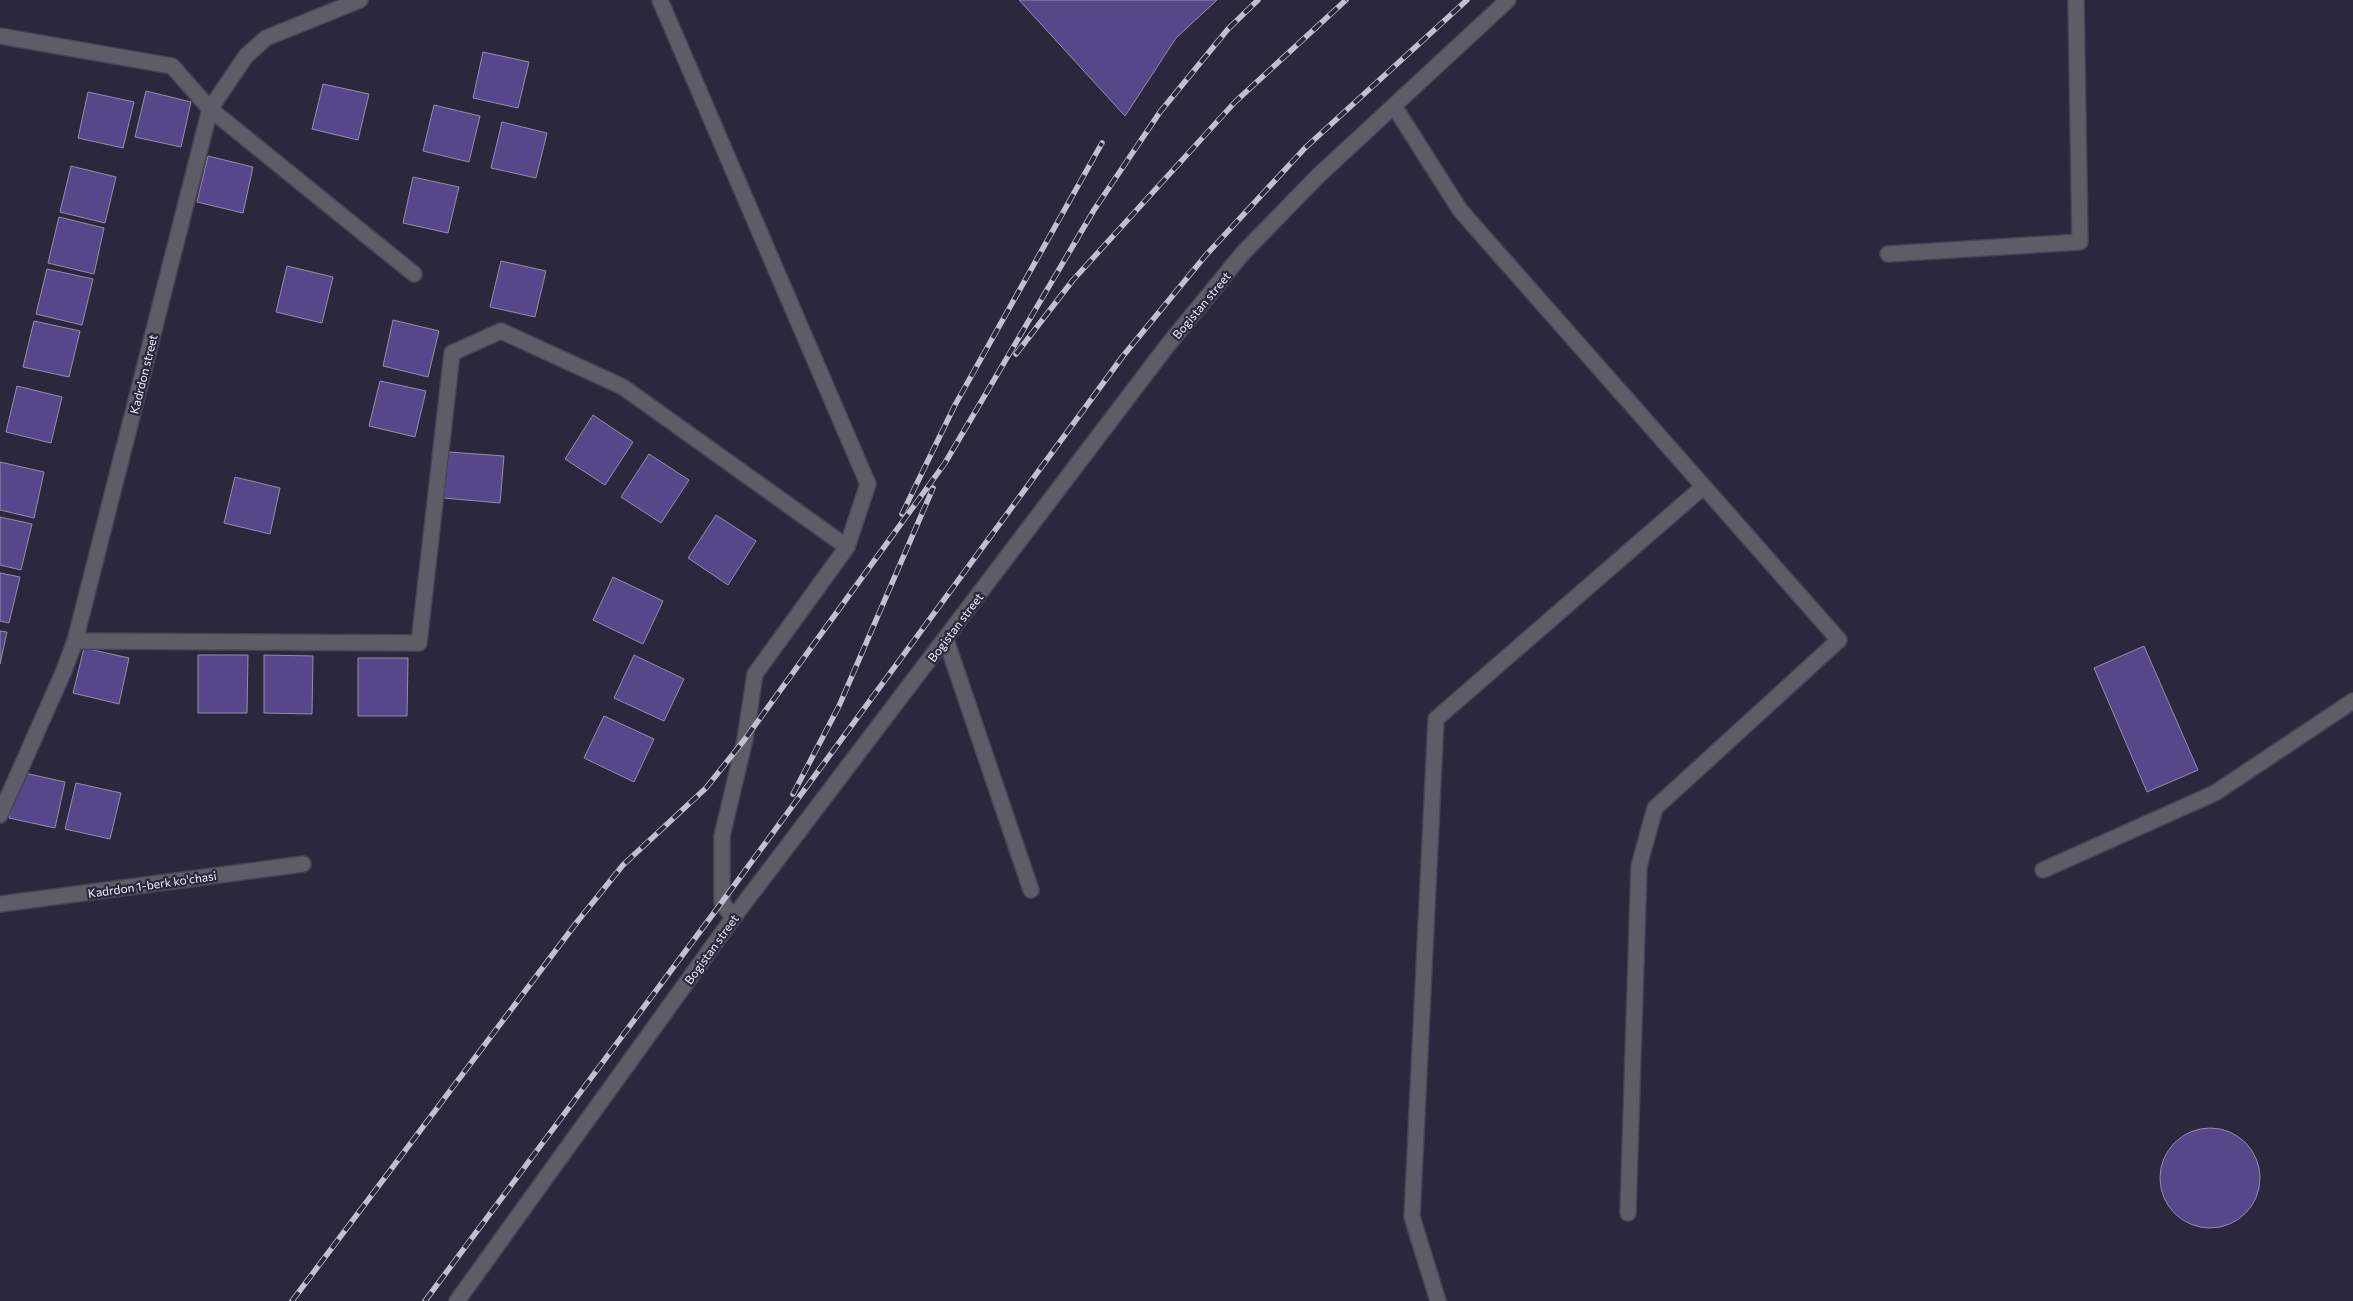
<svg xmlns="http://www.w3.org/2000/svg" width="2353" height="1301" viewBox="0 0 2353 1301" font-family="Commissioner,sans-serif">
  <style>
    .building { fill: #56468a; stroke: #938fa9 }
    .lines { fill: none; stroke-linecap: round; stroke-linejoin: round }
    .minor-casing { stroke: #464357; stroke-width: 18 }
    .minor { stroke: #5e5d67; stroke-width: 15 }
    .rail-casing { stroke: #c2bfcf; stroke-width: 5.5 }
    .rail { stroke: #2b273d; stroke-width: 4; stroke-dasharray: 11; stroke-linecap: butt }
    .labels { text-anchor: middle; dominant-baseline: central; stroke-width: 4.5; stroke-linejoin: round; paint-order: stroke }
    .street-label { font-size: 12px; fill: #eeecfa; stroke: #2b273d }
  </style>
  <rect width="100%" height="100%" fill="#2b273d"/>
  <g class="building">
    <polygon points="1019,0 1217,0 1176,38 1125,116"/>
    <polygon points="483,52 529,62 518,108 473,98"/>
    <polygon points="323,84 369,94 358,140 312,129"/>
    <polygon points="146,91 191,102 181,147 135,137"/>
    <polygon points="88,92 134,102 123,148 78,138"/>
    <polygon points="434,105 480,116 469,162 423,151"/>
    <polygon points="502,122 547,133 536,178 491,168"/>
    <polygon points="208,156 253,167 243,213 197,202"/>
    <polygon points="71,166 116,177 105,223 60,212"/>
    <polygon points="413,177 459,187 448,233 403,223"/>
    <polygon points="59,217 104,228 94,274 48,263"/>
    <polygon points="501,261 546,271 535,317 490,307"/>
    <polygon points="287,266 333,277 322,323 276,312"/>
    <polygon points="47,269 93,279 82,325 36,314"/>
    <polygon points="393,320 439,331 428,377 383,366"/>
    <polygon points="34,321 80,331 69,377 23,367"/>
    <polygon points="380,381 426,391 415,437 369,426"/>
    <polygon points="17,386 62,397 51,443 6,432"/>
    <polygon points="593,415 633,442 605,485 565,459"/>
    <polygon points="449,452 504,456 500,503 444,498"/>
    <polygon points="649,454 689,480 661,523 621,497"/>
    <polygon points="0,462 44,472 34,518 0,510"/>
    <polygon points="235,477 280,488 270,534 224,523"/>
    <polygon points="716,515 756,541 728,585 688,558"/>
    <polygon points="0,517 32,524 21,570 0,565"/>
    <polygon points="0,573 20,577 9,623 0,621"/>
    <polygon points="613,577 663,601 643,644 593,620"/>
    <polygon points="0,631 7,632 0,664"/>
    <polygon points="2144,646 2198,770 2147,792 2094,668"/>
    <polygon points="84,648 129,658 119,704 73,693"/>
    <polygon points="198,655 248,655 247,713 198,713"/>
    <polygon points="264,655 313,656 312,714 264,713"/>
    <polygon points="634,655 684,679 664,721 614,698"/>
    <polygon points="358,658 408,658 407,716 358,716"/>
    <polygon points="604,716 654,739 634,782 584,758"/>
    <polygon points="20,772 65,782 55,828 9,818"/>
    <polygon points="76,783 121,793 110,839 65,829"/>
    <circle cx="2210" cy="1178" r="50"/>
  </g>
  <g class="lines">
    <g class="minor-casing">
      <g id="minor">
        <polyline points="660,0 868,484 847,547 755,674 745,739 722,836 722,902 733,918"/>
        <polyline points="0,36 172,66 210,109 414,274"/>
        <polyline points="1394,106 1460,210 1839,640 1655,808 1639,866 1628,1213"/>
        <polyline points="1888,254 2080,242 2076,0"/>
        <polyline points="946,640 1031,890"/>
        <polyline points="75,641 419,643 452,353 501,331 623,387 847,547"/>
        <polyline points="0,815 63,673 75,641 210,109 246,56 266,38 360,0"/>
        <polyline points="2043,870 2215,793 2353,701"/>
        <polyline points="0,904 303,864"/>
        <polyline points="457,1301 733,918 1167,346 1243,253 1318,176 1508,0"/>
        <polyline points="1438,1301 1412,1217 1436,719 1703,487"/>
      </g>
    </g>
    <use href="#minor" class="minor"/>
    <g class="rail-casing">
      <g id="rail">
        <polyline points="1016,354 1073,280 1235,102 1346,0"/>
        <polyline points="902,514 955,405 1102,143"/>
        <polyline points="793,794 839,706 933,488"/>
        <polyline points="292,1301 577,922 623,865 706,788 745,739 945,463 1094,210 1160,112 1228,29 1258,0"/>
        <polyline points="425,1301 722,902 1123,356 1206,255 1305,148 1467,0"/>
      </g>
    </g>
    <use href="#rail" class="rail"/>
  </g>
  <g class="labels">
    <g class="street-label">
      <text transform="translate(1201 305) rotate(-50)">Bogistan street</text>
      <text transform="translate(143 374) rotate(-76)">Kadrdon street</text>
      <text transform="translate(955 627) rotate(-53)">Bogistan street</text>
      <text transform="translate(152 884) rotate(-8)">Kadrdon 1-berk ko'chasi</text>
      <text transform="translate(711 949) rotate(-54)">Bogistan street</text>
    </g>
  </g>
</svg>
